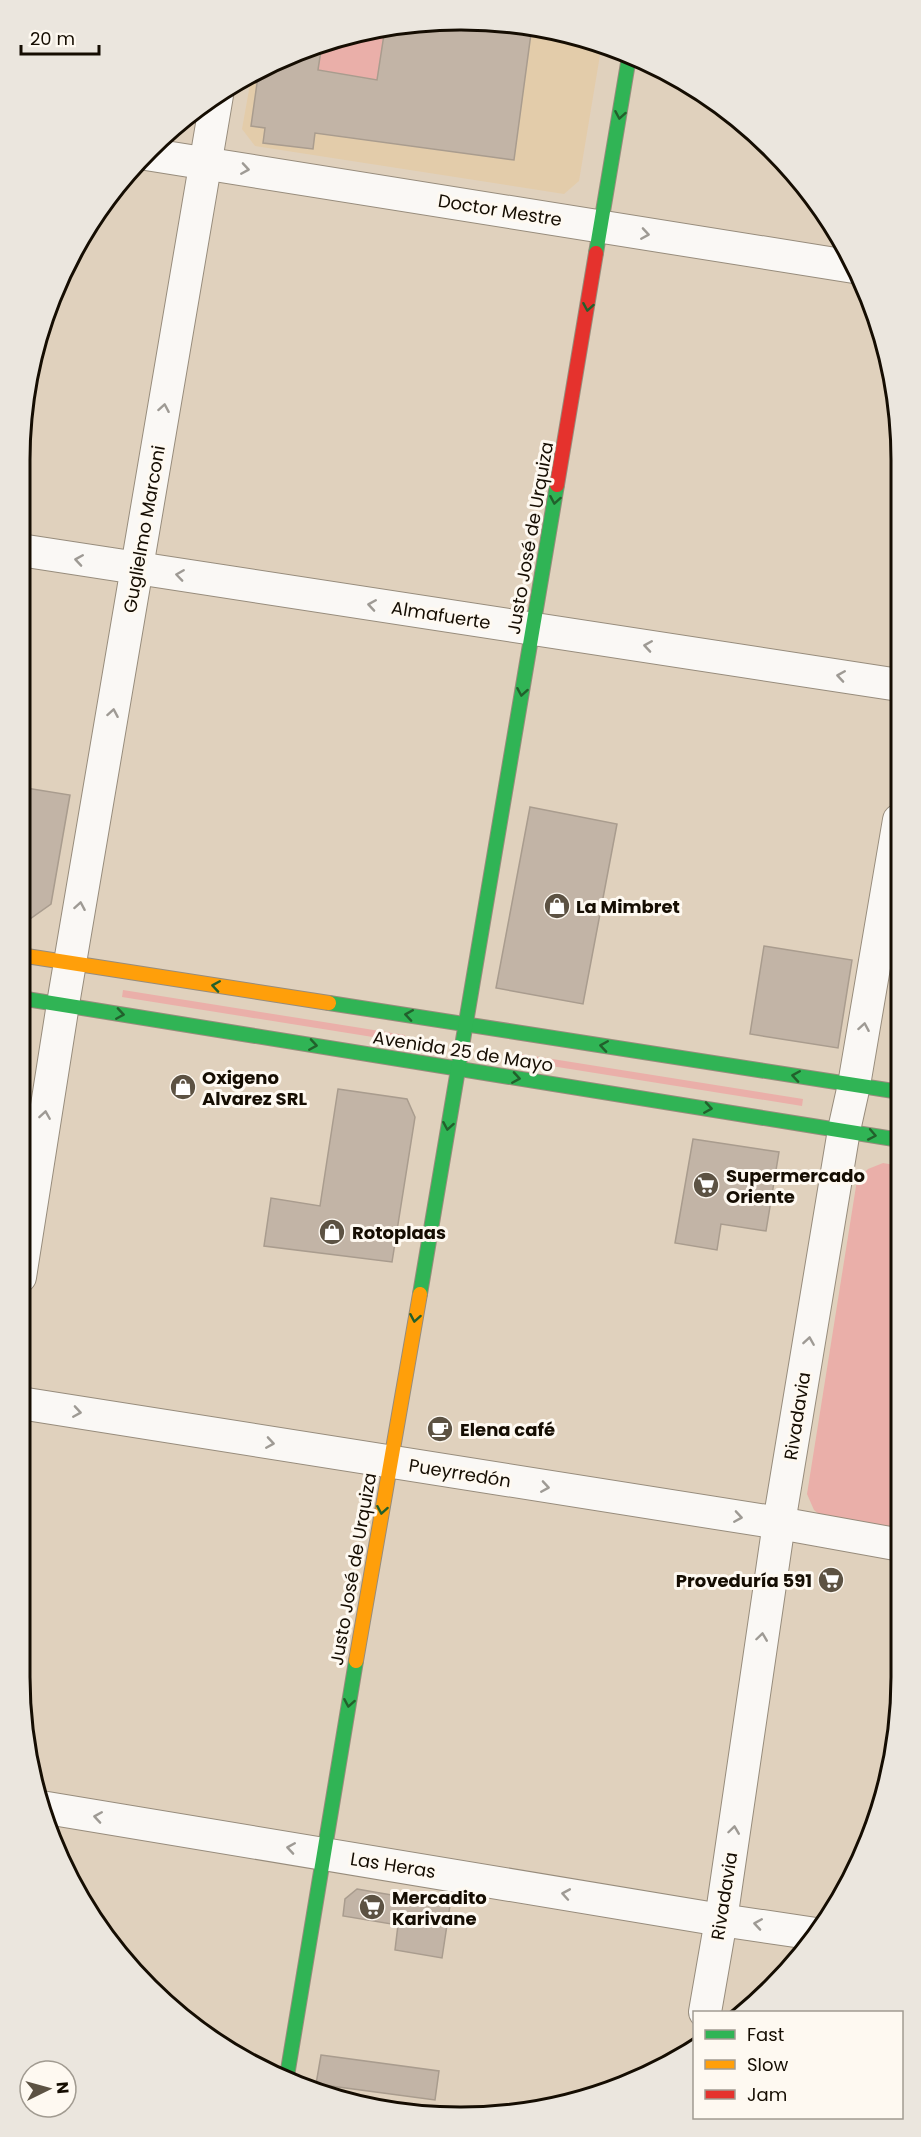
<svg xmlns="http://www.w3.org/2000/svg" width="921" height="2137" viewBox="0 0 921 2137" font-family="Poppins,sans-serif">
  <style>
    .built { fill: #e3ccaa }
    .green { fill: #eaafa9 }
    .building { fill: #c2b4a6; stroke: #a99c8e; stroke-width: 1.5 }
    .lines { fill: none; stroke-linecap: round; stroke-linejoin: round }
    .street-casing { stroke: #978c7c; stroke-width: 34 }
    .fast-casing { stroke: #978c7c; stroke-width: 16 }
    .slow-casing { stroke: #978c7c; stroke-width: 16 }
    .jam-casing { stroke: #978c7c; stroke-width: 16 }
    .street { stroke: #faf8f5; stroke-width: 32 }
    .fast { stroke: #30b455; stroke-width: 14 }
    .slow { stroke: #ff9f0a; stroke-width: 14 }
    .jam { stroke: #e5322d; stroke-width: 14 }
    .oneway { stroke: #22602c }
    .oneway2 { stroke: #9e9a94 }
    .labels { text-anchor: middle; dominant-baseline: central; stroke-width: 6; stroke-linejoin: round; paint-order: stroke }
    .street-label { font-size: 18px; fill: #150d02; stroke: #fef9f1 }
    .poi-label { font-size: 18px; font-weight: bold; fill: #150d02; stroke: #fef9f1; text-anchor: start }
    .rim { fill: none; stroke: #150d02; stroke-width: 3 }
  </style>
  <rect width="100%" height="100%" fill="#e0d1bd"/>
  <polygon class="built" points="518,23 602,43 579,181 564,194 255,146 242,129 252,73 266,65 347,34"/>
  <g class="green">
    <polygon points="385,28 377,80 318,70 322,44 347,34"/>
    <polygon points="123,990 405,1035 404,1042 122,997"/>
    <polygon points="521,1054 803,1099 802,1106 520,1061"/>
    <polygon points="883,1163 900,1166 901,1529 825,1519 814,1510 807,1494 857,1180 868,1169"/>
  </g>
  <g class="building">
    <polygon points="432,20 518,23 532,26 514,160 315,133 313,149 263,143 265,128 251,126 259,69 266,65 322,44 318,70 377,80 385,28"/>
    <polygon points="20,787 70,795 51,904 20,926"/>
    <polygon points="530,807 617,824 583,1004 496,988"/>
    <polygon points="764,946 852,960 838,1048 750,1034"/>
    <polygon points="338,1089 407,1099 415,1117 392,1262 264,1246 271,1198 320,1206"/>
    <polygon points="693,1139 779,1152 766,1231 721,1224 717,1250 675,1243"/>
    <polygon points="357,1889 450,1905 442,1958 395,1950 398,1925 343,1916 345,1899"/>
    <polygon points="321,2055 439,2071 435,2100 316,2084"/>
  </g>
  <g class="lines">
    <g class="street-casing">
      <g id="street">
        <polyline points="146,154 854,267"/>
        <polyline points="20,550 899,685"/>
        <polyline points="20,1277 63,1004 217,95"/>
        <polyline points="20,1403 779,1523 901,1545"/>
        <polyline points="41,1807 721,1920 816,1934"/>
        <polyline points="705,2012 721,1920 779,1523 844,1130 854,1085 899,820"/>
      </g>
    </g>
    <g class="fast-casing">
      <g id="fast">
        <polyline points="596,253 629,57"/>
        <polyline points="20,998 900,1140"/>
        <polyline points="329,1003 900,1092"/>
        <polyline points="420,1294 557,485"/>
        <polyline points="287,2076 356,1661"/>
      </g>
    </g>
    <g class="slow-casing">
      <g id="slow">
        <polyline points="20,955 329,1003"/>
        <polyline points="356,1661 420,1294"/>
      </g>
    </g>
    <g class="jam-casing">
      <polyline id="jam" points="557,485 596,253"/>
    </g>
    <use href="#street" class="street"/>
    <use href="#fast" class="fast"/>
    <use href="#slow" class="slow"/>
    <use href="#jam" class="jam"/>
  </g>
  <defs><path id="oneway-chevron" d="M-2-3.5L2.5 0L-2 3.5" fill="none" stroke-width="1.6" stroke-linecap="round" stroke-linejoin="round" transform="scale(1.5)"/></defs>
  <g class="oneway">
    <use href="#oneway-chevron" transform="translate(620 115) rotate(100)"/>
    <use href="#oneway-chevron" transform="translate(588 307) rotate(100)"/>
    <use href="#oneway-chevron" transform="translate(555 500) rotate(100)"/>
    <use href="#oneway-chevron" transform="translate(522 692) rotate(100)"/>
    <use href="#oneway-chevron" transform="translate(216 986) rotate(-171)"/>
    <use href="#oneway-chevron" transform="translate(120 1014) rotate(9)"/>
    <use href="#oneway-chevron" transform="translate(409 1015) rotate(-171)"/>
    <use href="#oneway-chevron" transform="translate(313 1045) rotate(9)"/>
    <use href="#oneway-chevron" transform="translate(604 1046) rotate(-171)"/>
    <use href="#oneway-chevron" transform="translate(796 1076) rotate(-171)"/>
    <use href="#oneway-chevron" transform="translate(516 1078) rotate(9)"/>
    <use href="#oneway-chevron" transform="translate(708 1108) rotate(9)"/>
    <use href="#oneway-chevron" transform="translate(448 1126) rotate(100)"/>
    <use href="#oneway-chevron" transform="translate(872 1135) rotate(11)"/>
    <use href="#oneway-chevron" transform="translate(415 1318) rotate(100)"/>
    <use href="#oneway-chevron" transform="translate(382 1510) rotate(100)"/>
    <use href="#oneway-chevron" transform="translate(349 1703) rotate(100)"/>
  </g>
  <g class="oneway2">
    <use href="#oneway-chevron" transform="translate(245 169) rotate(9)"/>
    <use href="#oneway-chevron" transform="translate(645 234) rotate(9)"/>
    <use href="#oneway-chevron" transform="translate(164 408) rotate(-80)"/>
    <use href="#oneway-chevron" transform="translate(79 560) rotate(-171)"/>
    <use href="#oneway-chevron" transform="translate(180 575) rotate(-172)"/>
    <use href="#oneway-chevron" transform="translate(372 605) rotate(-171)"/>
    <use href="#oneway-chevron" transform="translate(648 646) rotate(-171)"/>
    <use href="#oneway-chevron" transform="translate(841 676) rotate(-171)"/>
    <use href="#oneway-chevron" transform="translate(113 713) rotate(-80)"/>
    <use href="#oneway-chevron" transform="translate(80 906) rotate(-80)"/>
    <use href="#oneway-chevron" transform="translate(864 1027) rotate(-80)"/>
    <use href="#oneway-chevron" transform="translate(45 1115) rotate(-81)"/>
    <use href="#oneway-chevron" transform="translate(809 1341) rotate(-81)"/>
    <use href="#oneway-chevron" transform="translate(77 1412) rotate(9)"/>
    <use href="#oneway-chevron" transform="translate(270 1443) rotate(9)"/>
    <use href="#oneway-chevron" transform="translate(545 1487) rotate(9)"/>
    <use href="#oneway-chevron" transform="translate(738 1517) rotate(9)"/>
    <use href="#oneway-chevron" transform="translate(762 1637) rotate(-82)"/>
    <use href="#oneway-chevron" transform="translate(98 1817) rotate(-171)"/>
    <use href="#oneway-chevron" transform="translate(734 1830) rotate(-82)"/>
    <use href="#oneway-chevron" transform="translate(291 1848) rotate(-171)"/>
    <use href="#oneway-chevron" transform="translate(566 1894) rotate(-170)"/>
    <use href="#oneway-chevron" transform="translate(758 1924) rotate(-171)"/>
  </g>
  <defs>
    <g id="shop-disc" transform="scale(1.35)"><circle r="9.5" fill="#5c5243" stroke="#fef9f1"/><path d="M-5-2.5h2.3a2.7 3.5 0 0 1 5.4 0H5L5.5 6h-11ZM-1.5-2.5h3a1.5 2.3 0 0 0-3 0Z" fill="#fff"/></g>
    <g id="supermarket-disc" transform="scale(1.35)"><circle r="9.5" fill="#5c5243" stroke="#fef9f1"/><path d="M-6-5.5h2.5l.6 2H6L4.5 2H-2.5L-4.4-4H-6ZM-1.5 3.2a1.3 1.3 0 1 0 .1 0ZM3 3.2a1.3 1.3 0 1 0 .1 0Z" fill="#fff"/></g>
    <g id="cafe-disc" transform="scale(1.35)"><circle r="9.5" fill="#5c5243" stroke="#fef9f1"/><path d="M-5.5-4.5H6V0H3Q3 3.5 0 3.5H-2.5Q-5.5 3.5-5.5 0ZM3-3.2v2h1.7v-2ZM-6 4.5H4V6H-6Z" fill="#fff"/></g>
  </defs>
  <g fill-rule="evenodd">
    <use href="#shop-disc" x="557" y="906"/>
    <use href="#shop-disc" x="183" y="1087"/>
    <use href="#supermarket-disc" x="706" y="1185"/>
    <use href="#shop-disc" x="332" y="1232"/>
    <use href="#cafe-disc" x="440" y="1429"/>
    <use href="#supermarket-disc" x="831" y="1580"/>
    <use href="#supermarket-disc" x="372" y="1907"/>
  </g>
  <g class="labels">
    <g class="street-label">
      <text transform="translate(500 210) rotate(9)">Doctor Mestre</text>
      <text transform="translate(144 529) rotate(-80)">Guglielmo Marconi</text>
      <text transform="translate(530 538) rotate(-80)">Justo José de Urquiza</text>
      <text transform="translate(441 615) rotate(9)">Almafuerte</text>
      <text transform="translate(463 1051) rotate(9)">Avenida 25 de Mayo</text>
      <text transform="translate(797 1416) rotate(-81)">Rivadavia</text>
      <text transform="translate(460 1473) rotate(9)">Pueyrredón</text>
      <text transform="translate(353 1569) rotate(-80)">Justo José de Urquiza</text>
      <text transform="translate(393 1865) rotate(9)">Las Heras</text>
      <text transform="translate(724 1896) rotate(-81)">Rivadavia</text>
    </g>
    <g class="poi-label">
      <text x="576" y="906">La Mimbret</text>
      <text x="202" y="1077">Oxigeno<tspan x="202" dy="21">Alvarez SRL</tspan></text>
      <text x="726" y="1175">Supermercado<tspan x="726" dy="21">Oriente</tspan></text>
      <text x="352" y="1232">Rotoplaas</text>
      <text x="460" y="1429">Elena café</text>
      <text x="812" y="1580" text-anchor="end">Proveduría 591</text>
      <text x="392" y="1897">Mercadito<tspan x="392" dy="21">Karivane</tspan></text>
    </g>
  </g>
  <path d="M0 0H921V2137H0ZM460 30H461A430 430 0 0 1 891 460V1677A430 430 0 0 1 461 2107H460A430 430 0 0 1 30 1677V460A430 430 0 0 1 460 30Z" fill="#ebe6de" fill-rule="evenodd"/>
  <path class="rim" d="M460 30H461A430 430 0 0 1 891 460V1677A430 430 0 0 1 461 2107H460A430 430 0 0 1 30 1677V460A430 430 0 0 1 460 30Z"/>
  <rect x="693" y="2011" width="210" height="108" fill="#fef9f1" stroke="#a19b91" stroke-width="1.5"/>
  <rect x="705" y="2030" width="30" height="9" fill="#30b455" stroke="#a19b91" stroke-width="1.5"/>
  <text x="747" y="2041" font-size="18" fill="#150d02">Fast</text>
  <rect x="705" y="2060" width="30" height="9" fill="#ff9f0a" stroke="#a19b91" stroke-width="1.5"/>
  <text x="747" y="2071" font-size="18" fill="#150d02">Slow</text>
  <rect x="705" y="2090" width="30" height="9" fill="#e5322d" stroke="#a19b91" stroke-width="1.5"/>
  <text x="747" y="2101" font-size="18" fill="#150d02">Jam</text>
  <g transform="translate(48 2089) rotate(85)"><circle r="28" fill="#fef9f1" stroke="#a19b91" stroke-width="1.5"/>
  <path d="M0-4.5L10 22L0 15L-10 22Z" fill="#5c5243"/>
  <text y="-9" font-size="16" font-weight="bold" text-anchor="middle" fill="#150d02">N</text>
  </g>
  <path d="M21 45v9h78v-9" fill="none" stroke="#150d02" stroke-width="3"/>
  <text x="30" y="45" font-size="18" fill="#150d02" stroke="#fef9f1" stroke-width="4.5" paint-order="stroke">20 m</text>
</svg>
